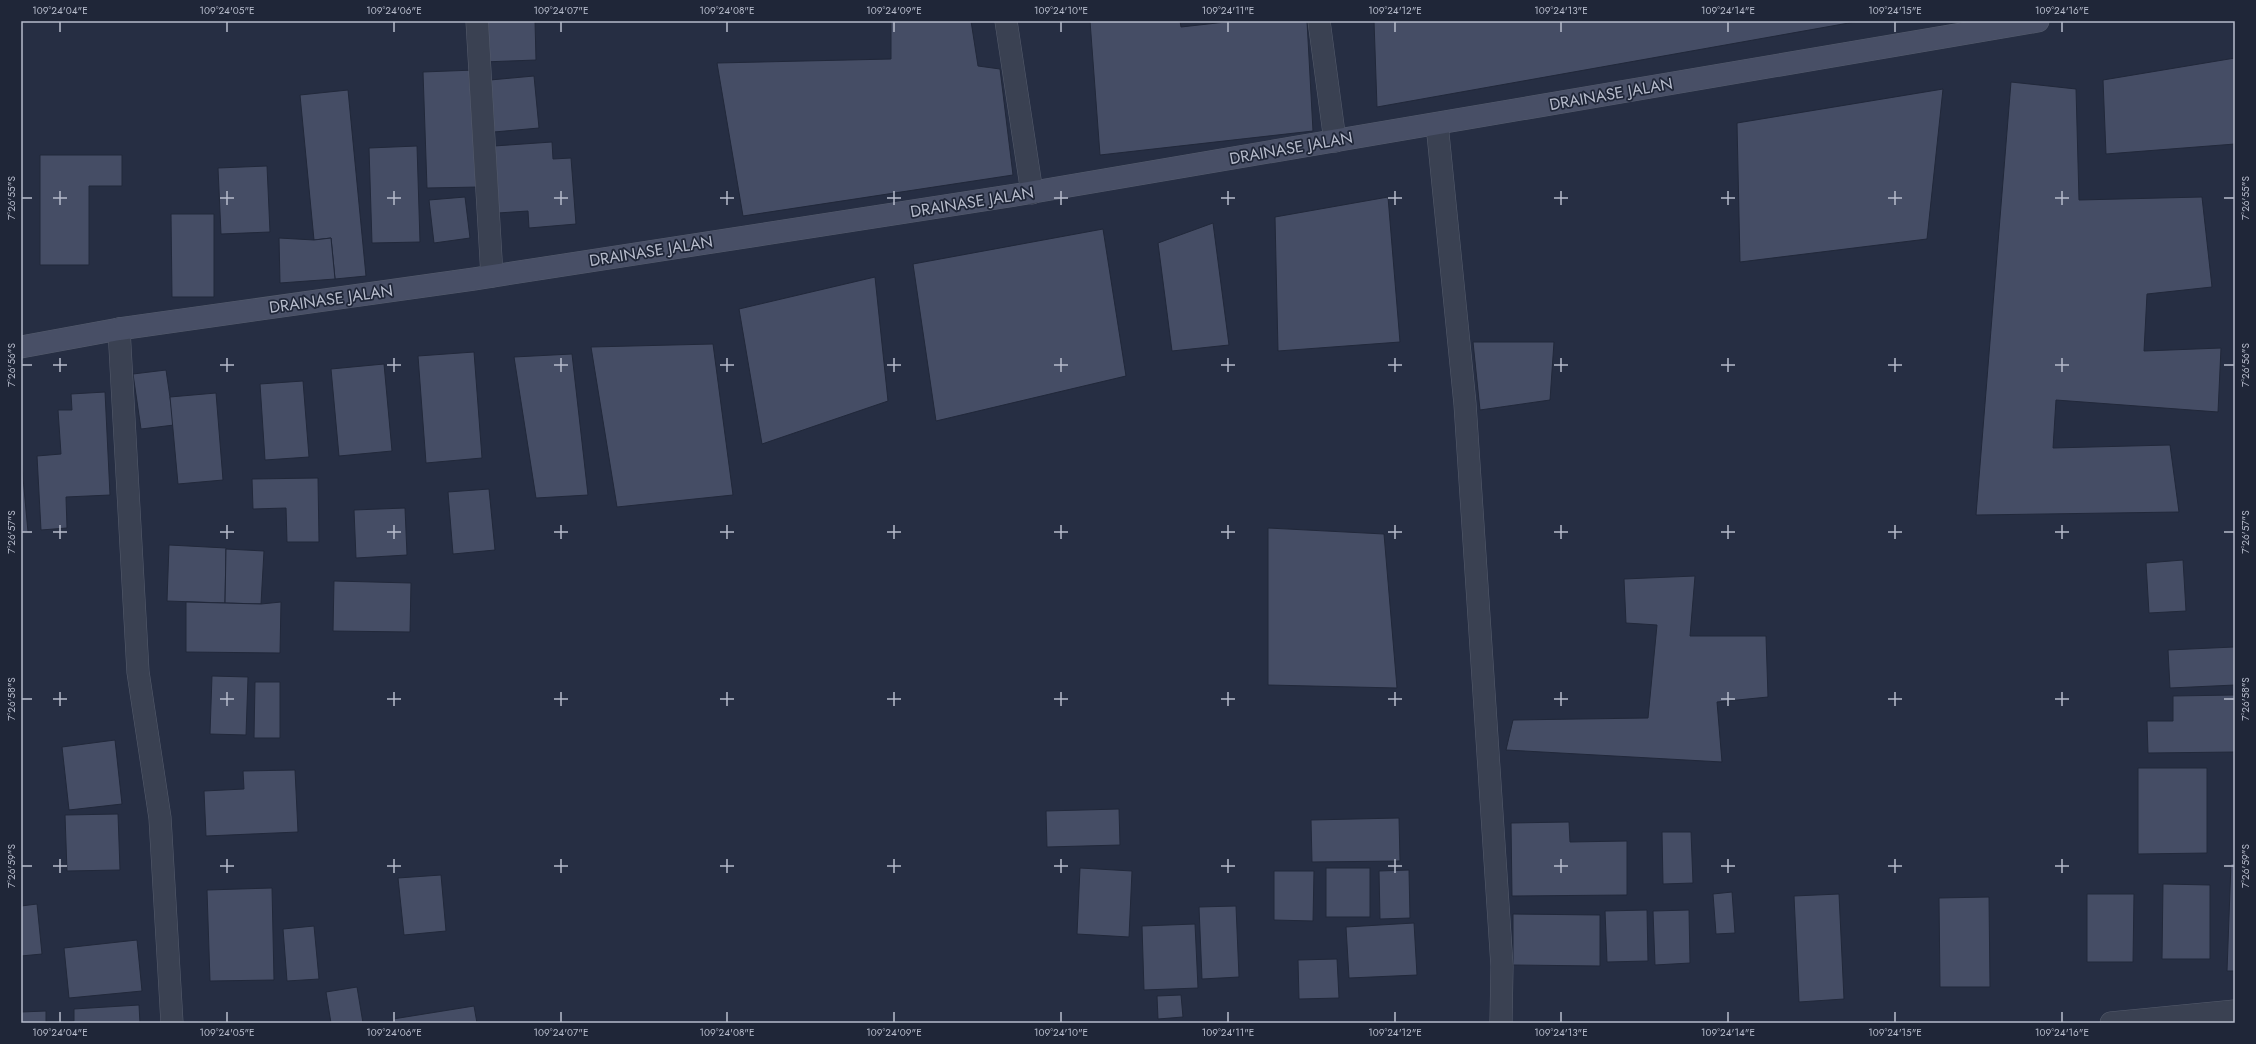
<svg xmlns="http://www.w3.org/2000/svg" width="2256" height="1044" viewBox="0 0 2256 1044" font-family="Jost,sans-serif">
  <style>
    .building { fill: #454d65; stroke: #21283a }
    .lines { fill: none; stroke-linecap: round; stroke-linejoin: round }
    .street-casing { stroke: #555c6d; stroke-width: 23 }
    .secondary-casing { stroke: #555c6d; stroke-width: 23 }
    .street { stroke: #3a4152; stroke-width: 22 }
    .secondary { stroke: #484f66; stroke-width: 22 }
    .ticks { fill: none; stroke: #b7bccc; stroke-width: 1.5 }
    .labels { text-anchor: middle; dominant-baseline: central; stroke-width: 3.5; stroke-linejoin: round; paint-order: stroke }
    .street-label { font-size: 16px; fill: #b7bccc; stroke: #1f2638 }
    .neatline { fill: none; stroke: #b7bccc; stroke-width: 1.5 }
    .ticks-label { font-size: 10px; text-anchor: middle; fill: #b7bccc }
  </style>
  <rect width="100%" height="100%" fill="#262e43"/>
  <g class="building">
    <polygon points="482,21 535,21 536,60 483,62"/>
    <polygon points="891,21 971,21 978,66 1000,69 1013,175 743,216 717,63 891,59"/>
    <polygon points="1090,21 1180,21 1181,27 1235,21 1307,21 1313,131 1100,155"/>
    <polygon points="1374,21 1860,21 1377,107"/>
    <polygon points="2235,58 2235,144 2106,154 2103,80"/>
    <polygon points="475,70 479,187 427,188 423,72"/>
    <polygon points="534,76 539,128 494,132 490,80"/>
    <polygon points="2011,82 2076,89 2079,200 2202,197 2212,287 2147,294 2144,351 2221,348 2218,412 2056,400 2053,448 2170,445 2179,512 1976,515"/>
    <polygon points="1943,89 1927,239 1740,262 1737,123"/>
    <polygon points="348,90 366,276 335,279 331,238 314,240 300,95"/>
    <polygon points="552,142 553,159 571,158 576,224 529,228 528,211 498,213 494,146"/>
    <polygon points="417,146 420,242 372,243 369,148"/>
    <polygon points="40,155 122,155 122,186 89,186 89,265 40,265"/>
    <polygon points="267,166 270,232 221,234 218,168"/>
    <polygon points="465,197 470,238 434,243 429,200"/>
    <polygon points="1388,197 1400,342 1278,351 1275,217"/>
    <polygon points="171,214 214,214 214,297 172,297"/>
    <polygon points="1213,223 1229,345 1172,351 1158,243"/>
    <polygon points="1103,229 1126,376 936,421 913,264"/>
    <polygon points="279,238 314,240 331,238 335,279 280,283"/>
    <polygon points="875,277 888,401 762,444 739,309"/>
    <polygon points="1473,342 1554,342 1550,400 1480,410"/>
    <polygon points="713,344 733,495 617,507 591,347"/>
    <polygon points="474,352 482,458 426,463 418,356"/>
    <polygon points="572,354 588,495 536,498 514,357"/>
    <polygon points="384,364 392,451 339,456 331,369"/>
    <polygon points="166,370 174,425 141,429 133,374"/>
    <polygon points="303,381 309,457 265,460 260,384"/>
    <polygon points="105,392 110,495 66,497 67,528 41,530 37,456 61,454 58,410 72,410 71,394"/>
    <polygon points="216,393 223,480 178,484 170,397"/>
    <polygon points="21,456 28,532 21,532"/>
    <polygon points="318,478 319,542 287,542 286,508 253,509 252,479"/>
    <polygon points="489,489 495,550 453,554 448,492"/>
    <polygon points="405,508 407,555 356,558 354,510"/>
    <polygon points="1268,528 1384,534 1397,688 1268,685"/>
    <polygon points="169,545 226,548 225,603 167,601"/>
    <polygon points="226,549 264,551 261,604 225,603"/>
    <polygon points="2183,560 2186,611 2149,613 2146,563"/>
    <polygon points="1695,576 1690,636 1766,636 1768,697 1717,702 1722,762 1506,750 1513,720 1648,718 1657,625 1626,623 1624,579"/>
    <polygon points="334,581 411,583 410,632 333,631"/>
    <polygon points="186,602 261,604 281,602 280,653 186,652"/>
    <polygon points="2234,647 2235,685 2170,688 2168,650"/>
    <polygon points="212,676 248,677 246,735 210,734"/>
    <polygon points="255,682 280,682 280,738 254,738"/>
    <polygon points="2235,695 2235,752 2148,753 2147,721 2173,721 2173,696"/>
    <polygon points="115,740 122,804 69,810 62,747"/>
    <polygon points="2138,768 2207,768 2207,853 2138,854"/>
    <polygon points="295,770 298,832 206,836 204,791 244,789 243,771"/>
    <polygon points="1119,809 1120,845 1047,847 1046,811"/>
    <polygon points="118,814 120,870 67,871 65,815"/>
    <polygon points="1399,818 1400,861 1312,862 1311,820"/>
    <polygon points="1569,822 1570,842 1627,841 1627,895 1512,896 1511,823"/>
    <polygon points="1662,832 1691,832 1693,883 1663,884"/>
    <polygon points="2231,863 2235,864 2235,971 2227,971"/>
    <polygon points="1080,868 1132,871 1129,937 1077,934"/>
    <rect x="1326" y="868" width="44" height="49"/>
    <polygon points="1409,870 1410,918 1380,919 1379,871"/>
    <polygon points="1274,871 1314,871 1313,921 1274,920"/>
    <polygon points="441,875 446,931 404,935 398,878"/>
    <polygon points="2163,884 2210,885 2210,959 2162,959"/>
    <polygon points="272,888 274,980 210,981 207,890"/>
    <polygon points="1732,892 1735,933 1716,934 1713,894"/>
    <polygon points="1839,894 1844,999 1799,1002 1794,896"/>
    <polygon points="2087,894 2134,894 2133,962 2087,962"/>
    <polygon points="1989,897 1990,987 1940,987 1939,898"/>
    <polygon points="37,904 42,954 21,956 21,906"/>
    <polygon points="1236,906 1239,977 1202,979 1199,907"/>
    <polygon points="1647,910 1648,961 1607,962 1605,911"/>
    <polygon points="1689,910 1690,963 1655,965 1653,911"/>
    <polygon points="1513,914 1600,915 1600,966 1513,965"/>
    <polygon points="1414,923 1417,975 1349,978 1346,927"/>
    <polygon points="1195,924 1198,988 1144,990 1142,926"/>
    <polygon points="314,926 319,979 287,981 283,929"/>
    <polygon points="137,940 142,991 69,998 64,948"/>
    <polygon points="1337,959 1339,998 1299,999 1298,960"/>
    <polygon points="357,987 363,1023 331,1023 326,992"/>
    <polygon points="1181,995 1183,1017 1158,1019 1157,996"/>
    <polygon points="139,1005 140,1023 53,1023 74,1021 74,1009"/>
    <polygon points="474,1006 477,1023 394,1023 393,1019"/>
    <polygon points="46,1011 46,1023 21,1023 21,1012"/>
    <polygon points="219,1021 219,1023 198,1023 198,1022"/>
  </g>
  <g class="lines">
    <g class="street-casing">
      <g id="street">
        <polyline points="477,21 492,276"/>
        <polyline points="1006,21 1032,193"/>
        <polyline points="1319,21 1335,141"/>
        <polyline points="1437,124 1465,404 1502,966 1501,1023"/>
        <polyline points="119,329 138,672 160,818 172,1023"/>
        <polyline points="2111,1023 2235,1011"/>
      </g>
    </g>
    <g class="secondary-casing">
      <polyline id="secondary" points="21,347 119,329 474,279 1022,194 2038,21"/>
    </g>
    <use href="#street" class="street"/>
    <use href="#secondary" class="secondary"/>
  </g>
  <path class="ticks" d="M60 22V32M227 22V32M394 22V32M561 22V32M727 22V32M894 22V32M1061 22V32M1228 22V32M1395 22V32M1561 22V32M1728 22V32M1895 22V32M2062 22V32M60 191V205M227 191V205M394 191V205M561 191V205M727 191V205M894 191V205M1061 191V205M1228 191V205M1395 191V205M1561 191V205M1728 191V205M1895 191V205M2062 191V205M22 198H32M53 198H67M220 198H234M387 198H401M554 198H568M720 198H734M887 198H901M1054 198H1068M1221 198H1235M1388 198H1402M1554 198H1568M1721 198H1735M1888 198H1902M2055 198H2069M2224 198H2234M60 358V372M227 358V372M394 358V372M561 358V372M727 358V372M894 358V372M1061 358V372M1228 358V372M1395 358V372M1561 358V372M1728 358V372M1895 358V372M2062 358V372M22 365H32M53 365H67M220 365H234M387 365H401M554 365H568M720 365H734M887 365H901M1054 365H1068M1221 365H1235M1388 365H1402M1554 365H1568M1721 365H1735M1888 365H1902M2055 365H2069M2224 365H2234M60 525V539M227 525V539M394 525V539M561 525V539M727 525V539M894 525V539M1061 525V539M1228 525V539M1395 525V539M1561 525V539M1728 525V539M1895 525V539M2062 525V539M22 532H32M53 532H67M220 532H234M387 532H401M554 532H568M720 532H734M887 532H901M1054 532H1068M1221 532H1235M1388 532H1402M1554 532H1568M1721 532H1735M1888 532H1902M2055 532H2069M2224 532H2234M60 692V706M227 692V706M394 692V706M561 692V706M727 692V706M894 692V706M1061 692V706M1228 692V706M1395 692V706M1561 692V706M1728 692V706M1895 692V706M2062 692V706M22 699H32M53 699H67M220 699H234M387 699H401M554 699H568M720 699H734M887 699H901M1054 699H1068M1221 699H1235M1388 699H1402M1554 699H1568M1721 699H1735M1888 699H1902M2055 699H2069M2224 699H2234M60 859V873M227 859V873M394 859V873M561 859V873M727 859V873M894 859V873M1061 859V873M1228 859V873M1395 859V873M1561 859V873M1728 859V873M1895 859V873M2062 859V873M22 866H32M53 866H67M220 866H234M387 866H401M554 866H568M720 866H734M887 866H901M1054 866H1068M1221 866H1235M1388 866H1402M1554 866H1568M1721 866H1735M1888 866H1902M2055 866H2069M2224 866H2234M60 1012V1022M227 1012V1022M394 1012V1022M561 1012V1022M727 1012V1022M894 1012V1022M1061 1012V1022M1228 1012V1022M1395 1012V1022M1561 1012V1022M1728 1012V1022M1895 1012V1022M2062 1012V1022"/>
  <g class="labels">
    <g class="street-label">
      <text transform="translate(1611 94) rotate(-10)">DRAINASE JALAN</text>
      <text transform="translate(1291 148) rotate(-10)">DRAINASE JALAN</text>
      <text transform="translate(972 202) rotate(-9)">DRAINASE JALAN</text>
      <text transform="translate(651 251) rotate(-9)">DRAINASE JALAN</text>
      <text transform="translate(331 299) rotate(-8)">DRAINASE JALAN</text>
    </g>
  </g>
  <rect width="2256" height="1044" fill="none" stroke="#1f2638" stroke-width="44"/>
  <rect x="22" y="22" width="2212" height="1000" class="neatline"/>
  <g class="ticks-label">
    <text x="60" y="14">109°24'04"E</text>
    <text x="227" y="14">109°24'05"E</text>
    <text x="394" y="14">109°24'06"E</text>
    <text x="561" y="14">109°24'07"E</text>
    <text x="727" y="14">109°24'08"E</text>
    <text x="894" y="14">109°24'09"E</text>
    <text x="1061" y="14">109°24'10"E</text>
    <text x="1228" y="14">109°24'11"E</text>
    <text x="1395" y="14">109°24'12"E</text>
    <text x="1561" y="14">109°24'13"E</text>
    <text x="1728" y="14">109°24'14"E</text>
    <text x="1895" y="14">109°24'15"E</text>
    <text x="2062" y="14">109°24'16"E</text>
    <text transform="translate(11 198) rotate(-90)" y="4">7°26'55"S</text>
    <text transform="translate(2245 198) rotate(-90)" y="4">7°26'55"S</text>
    <text transform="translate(11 365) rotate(-90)" y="4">7°26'56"S</text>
    <text transform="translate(2245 365) rotate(-90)" y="4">7°26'56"S</text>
    <text transform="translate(11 532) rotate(-90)" y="4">7°26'57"S</text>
    <text transform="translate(2245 532) rotate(-90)" y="4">7°26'57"S</text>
    <text transform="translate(11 699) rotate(-90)" y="4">7°26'58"S</text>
    <text transform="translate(2245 699) rotate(-90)" y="4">7°26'58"S</text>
    <text transform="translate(11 866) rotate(-90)" y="4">7°26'59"S</text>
    <text transform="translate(2245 866) rotate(-90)" y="4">7°26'59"S</text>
    <text x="60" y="1036">109°24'04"E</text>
    <text x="227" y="1036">109°24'05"E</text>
    <text x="394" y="1036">109°24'06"E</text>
    <text x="561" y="1036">109°24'07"E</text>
    <text x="727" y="1036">109°24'08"E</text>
    <text x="894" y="1036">109°24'09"E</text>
    <text x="1061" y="1036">109°24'10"E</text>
    <text x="1228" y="1036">109°24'11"E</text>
    <text x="1395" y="1036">109°24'12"E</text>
    <text x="1561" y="1036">109°24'13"E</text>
    <text x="1728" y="1036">109°24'14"E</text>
    <text x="1895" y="1036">109°24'15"E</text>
    <text x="2062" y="1036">109°24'16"E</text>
  </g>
</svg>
